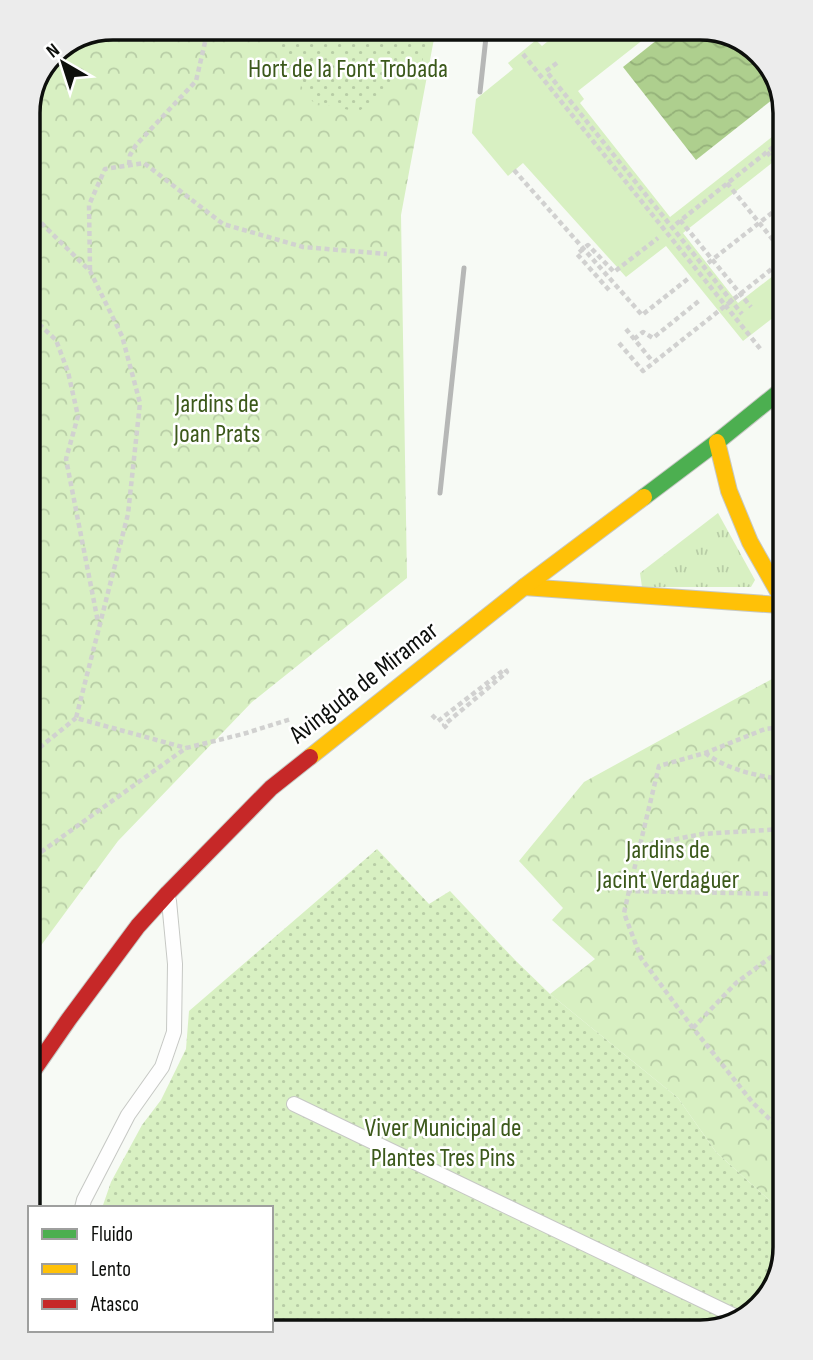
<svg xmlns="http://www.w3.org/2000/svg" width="813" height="1360" viewBox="0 0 813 1360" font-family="'Sofia Sans Condensed',sans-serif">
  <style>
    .grass { fill: url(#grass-tufts) }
    .park { fill: url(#park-crowns) }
    .garden { fill: url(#garden-dots) }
    .pitch { fill: #d8f0c2 }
    .water { fill: url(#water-waves) }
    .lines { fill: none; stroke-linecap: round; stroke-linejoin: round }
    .lane-casing { stroke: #c6c8c4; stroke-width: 16 }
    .fast-casing { stroke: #c6c8c4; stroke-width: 18 }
    .slow-casing { stroke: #c6c8c4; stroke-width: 18 }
    .jam-casing { stroke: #c6c8c4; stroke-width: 18 }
    .path { stroke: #d1d1d0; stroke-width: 4.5; stroke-dasharray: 5 3.5; stroke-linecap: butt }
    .lane { stroke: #fefefe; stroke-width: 14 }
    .fast { stroke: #4caf50; stroke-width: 16 }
    .slow { stroke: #ffc107; stroke-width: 16 }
    .jam { stroke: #c62828; stroke-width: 16 }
    .rail { stroke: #b6b7b6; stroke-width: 5 }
    .path-bridge { stroke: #d1d1d0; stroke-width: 4.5; stroke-dasharray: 5 3.5; stroke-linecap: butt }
    .labels { text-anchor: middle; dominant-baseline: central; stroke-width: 5; stroke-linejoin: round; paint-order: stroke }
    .park-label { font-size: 26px; fill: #3c591b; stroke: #fff }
    .street-label { font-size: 26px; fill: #0d0f0c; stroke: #fff }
    .rim { fill: none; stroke: #0d0f0c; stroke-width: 3.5 }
  </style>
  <defs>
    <pattern id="grass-tufts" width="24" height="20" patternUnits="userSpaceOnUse" patternTransform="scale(1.75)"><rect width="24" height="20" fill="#d8f0c2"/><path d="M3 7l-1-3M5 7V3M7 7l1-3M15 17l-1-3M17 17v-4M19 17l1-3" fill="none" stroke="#b8cda6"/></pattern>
    <pattern id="park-crowns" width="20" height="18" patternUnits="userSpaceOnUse" patternTransform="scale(1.75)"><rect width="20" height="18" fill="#d8f0c2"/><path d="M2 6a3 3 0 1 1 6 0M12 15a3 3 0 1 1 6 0" fill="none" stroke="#b8cda6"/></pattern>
    <pattern id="garden-dots" width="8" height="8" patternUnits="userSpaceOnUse" patternTransform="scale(1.75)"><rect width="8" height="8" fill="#d8f0c2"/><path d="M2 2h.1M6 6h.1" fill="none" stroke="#b8cda6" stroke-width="1.8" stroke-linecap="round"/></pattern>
    <pattern id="water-waves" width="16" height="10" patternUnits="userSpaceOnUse" patternTransform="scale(1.75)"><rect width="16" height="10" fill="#aecf8e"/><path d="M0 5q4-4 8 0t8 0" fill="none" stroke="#94b179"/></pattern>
  </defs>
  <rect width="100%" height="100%" fill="#f7faf5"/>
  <polygon class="grass" points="718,513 755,580 751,587 642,587 640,573"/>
  <g class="park">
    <polygon points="114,28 436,28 401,215 407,578 252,702 118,841 34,955 28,108 53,53"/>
    <polygon points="781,674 785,1220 768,1199 716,1152 678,1098 550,994 595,959 552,920 563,908 519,861 584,782"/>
  </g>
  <g class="garden">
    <polygon points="265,28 429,28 422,63 358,112 313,102 293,75"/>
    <polygon points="377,849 429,904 450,891 515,960 550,994 678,1098 716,1152 768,1199 785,1220 785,1247 771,1294 737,1323 271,1330 271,1208 102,1208 111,1182 142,1125 161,1100 186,1049 189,1011"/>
  </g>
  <polygon class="pitch" points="564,28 658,28 578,91 584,99 580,103 670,217 777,133 777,159 683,233 738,303 778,272 778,314 743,341 666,246 626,277 523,163 508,176 472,133 476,99 513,69 508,63 536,40 542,46"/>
  <polygon class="water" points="672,28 705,28 747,43 776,76 777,96 696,160 623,67"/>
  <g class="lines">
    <g class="lane-casing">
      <g id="lane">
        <polyline points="294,1104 741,1319"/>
        <polyline points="82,1208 84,1200 128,1115 162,1067 174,1032 175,964 169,901"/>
      </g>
    </g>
    <g class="fast-casing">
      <polyline id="fast" points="644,497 717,442 779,392"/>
    </g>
    <g class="slow-casing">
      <g id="slow">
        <polyline points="717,442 729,491 750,542 780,595"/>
        <polyline points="524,587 780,605"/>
        <polyline points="310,757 524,587 644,497"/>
      </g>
    </g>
    <g class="jam-casing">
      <polyline id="jam" points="35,1068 69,1019 138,926 168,893 271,788 310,757"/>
    </g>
    <g class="path">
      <polyline points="557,63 546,71 742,314"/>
      <polyline points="767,152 777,165"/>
      <polyline points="129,165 130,155 136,145 196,81 206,38"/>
      <polyline points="514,170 642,315 689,278"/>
      <polyline points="727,183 778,246"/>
      <polyline points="29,211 90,271 122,336 140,403 128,514 76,718 186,748"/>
      <polyline points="680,220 751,307"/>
      <polyline points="676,224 777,144"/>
      <polyline points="708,263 777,209"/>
      <polyline points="90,270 89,205 105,169 144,163 223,224 303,247 387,254"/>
      <polyline points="609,290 577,254 588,245 614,272 658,238"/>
      <polyline points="725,305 762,351"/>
      <polyline points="30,323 41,326 56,340 68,372 78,416 66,459 98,622"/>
      <polyline points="626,329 653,362"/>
      <polyline points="634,339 643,332 653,338 700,300"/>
      <polyline points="619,343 643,371 778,264"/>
      <polyline points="432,715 438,721 505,669 507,672 444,725 449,731"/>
      <polyline points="781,727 765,729 705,753 659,766 629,891 782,894"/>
      <polyline points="33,753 76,718"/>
      <path d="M705 753C727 769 755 776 782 779"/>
      <polyline points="641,846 702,834 782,829"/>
      <polyline points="34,857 186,748 243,734 291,719"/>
      <polyline points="629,891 624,913 641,958 693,1028 753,1103 784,1133"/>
      <polyline points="693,1028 736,983 783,948"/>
    </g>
    <use href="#lane" class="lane"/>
    <use href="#fast" class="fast"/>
    <use href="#slow" class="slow"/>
    <use href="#jam" class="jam"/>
    <g class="rail">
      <polyline points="480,92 487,28"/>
      <polyline points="440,493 464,268"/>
    </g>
    <polyline class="path-bridge" points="523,54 725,305"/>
  </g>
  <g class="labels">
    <g class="park-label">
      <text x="348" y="69">Hort de la Font Trobada</text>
      <text x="217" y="404">Jardins de<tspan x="217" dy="30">Joan Prats</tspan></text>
      <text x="668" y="850">Jardins de<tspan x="668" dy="30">Jacint Verdaguer</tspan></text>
      <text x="443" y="1128">Viver Municipal de<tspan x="443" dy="30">Plantes Tres Pins</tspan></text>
    </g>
    <g class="street-label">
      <text transform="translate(364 683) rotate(-38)">Avinguda de Miramar</text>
    </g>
  </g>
  <path d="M0 0H813V1360H0ZM113 40H700A73 73 0 0 1 773 113V1247A73 73 0 0 1 700 1320H113A73 73 0 0 1 40 1247V113A73 73 0 0 1 113 40Z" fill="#ececec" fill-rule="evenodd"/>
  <path class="rim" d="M113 40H700A73 73 0 0 1 773 113V1247A73 73 0 0 1 700 1320H113A73 73 0 0 1 40 1247V113A73 73 0 0 1 113 40Z"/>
  <rect x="28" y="1206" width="245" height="126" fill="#ffffff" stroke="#9e9f9e" stroke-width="2"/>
  <rect x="42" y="1229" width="35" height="10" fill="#4caf50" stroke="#9e9f9e" stroke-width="2"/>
  <text x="91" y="1241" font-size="21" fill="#0d0f0c">Fluido</text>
  <rect x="42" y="1264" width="35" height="10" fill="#ffc107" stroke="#9e9f9e" stroke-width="2"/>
  <text x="91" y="1276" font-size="21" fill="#0d0f0c">Lento</text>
  <rect x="42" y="1299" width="35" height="10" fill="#c62828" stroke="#9e9f9e" stroke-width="2"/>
  <text x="91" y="1311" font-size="21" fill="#0d0f0c">Atasco</text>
  <g transform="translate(63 63) rotate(321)" stroke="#ffffff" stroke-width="5" paint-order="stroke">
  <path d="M0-5L12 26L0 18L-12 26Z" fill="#0d0f0c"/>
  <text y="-10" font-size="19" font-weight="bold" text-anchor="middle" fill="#0d0f0c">N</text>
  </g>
</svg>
